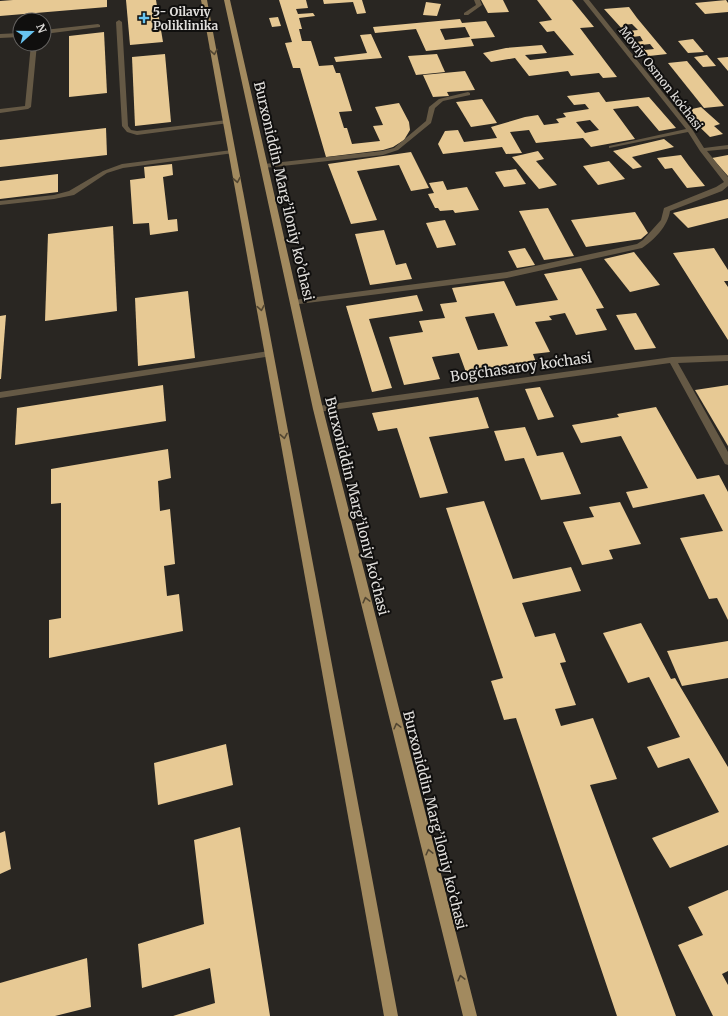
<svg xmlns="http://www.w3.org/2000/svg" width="728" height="1016" viewBox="0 0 728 1016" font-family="Merriweather,serif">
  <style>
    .building { fill: #e7c994; fill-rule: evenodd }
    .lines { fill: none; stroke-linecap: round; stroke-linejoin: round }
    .minor { fill: #655945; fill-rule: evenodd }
    .major { fill: #a28a5f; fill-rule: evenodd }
    .oneway { stroke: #524632 }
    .poi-dot { fill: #68c4f0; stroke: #100f0e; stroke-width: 1.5 }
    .labels { text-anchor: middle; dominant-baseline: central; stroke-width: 4; stroke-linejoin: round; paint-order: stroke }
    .far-poi-label { font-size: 12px; font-weight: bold; fill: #e1dfdc; stroke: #100f0e; text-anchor: start }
    .far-street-label { font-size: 12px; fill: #e1dfdc; stroke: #100f0e }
    .street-label { font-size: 14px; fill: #e1dfdc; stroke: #100f0e }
  </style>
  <rect width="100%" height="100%" fill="#292622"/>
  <g class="building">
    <polygon points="13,0 107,0 107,7 0,16 0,1"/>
    <polygon points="126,0 156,0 163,42 130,45"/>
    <polygon points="279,0 306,0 308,8 296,9 298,14 313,13 315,16 299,18 302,29 299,29 302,41 311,41 319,66 333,65 336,73 340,73 352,111 339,112 344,128 347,128 352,144 380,141 373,126 383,125 375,107 399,103 409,122 410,130 404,140 393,147 383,150 326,157 300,68 293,68 285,43 292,42"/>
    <polygon points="323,0 362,0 366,13 357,14 353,2 324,4"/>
    <polygon points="481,0 503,0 509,12 488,13"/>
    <polygon points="537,0 572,0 594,27 580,28 617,77 603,78 599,73 571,76 568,71 529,76 515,58 491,62 483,53 506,48 542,45 547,53 525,55 530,60 574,55 554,31 547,32 539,22 552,20"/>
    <polygon points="726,0 728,3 728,12 705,14 695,3"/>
    <polygon points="426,2 441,4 437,16 423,15"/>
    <path d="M629 7 637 18 667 54 640 57 629 43 643 41 640 36 625 38 621 31H624L604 9ZM632 24 638 30 628 31 623 25ZM650 44 654 49 645 50 641 45Z"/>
    <polygon points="278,17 281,26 272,27 269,18"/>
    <path d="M460 19 462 23 486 21 495 37 471 39 474 46 426 51 416 29 375 33 373 27ZM465 27 470 37 445 40 440 29Z"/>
    <polygon points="104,32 107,93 69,97 69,36"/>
    <polygon points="371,34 382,58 336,62 334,57 367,53 360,35"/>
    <polygon points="693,39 704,52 688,53 678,41"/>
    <polygon points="165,54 171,122 135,126 132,57"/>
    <polygon points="437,54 445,72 416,75 408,56"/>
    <polygon points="707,55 716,66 703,67 694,57"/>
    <polygon points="728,57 728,71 717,58"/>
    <polygon points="687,61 724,106 704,108 668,63"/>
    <polygon points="465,71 475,90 447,92 449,96 433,97 423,75"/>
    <path d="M599 92 606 102 649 97 676 128 659 131 638 106 613 109 635 139 591 147 583 138 536 143 529 130 510 132 522 153 506 154 502 147 443 154 438 144 445 131 458 130 464 142 497 138 491 127 525 117 538 115 544 125 559 123 556 119 566 117 563 113 589 109 585 104 574 105 567 96ZM590 120 599 130 585 133 576 122Z"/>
    <polygon points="482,99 497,123 471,127 456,102"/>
    <polygon points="701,107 720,124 714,126 723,134 710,137 683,111"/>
    <polygon points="106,128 107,155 0,167 0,140"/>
    <polygon points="664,139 674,147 632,157 642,167 633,169 613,151"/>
    <polygon points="538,151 544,159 536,161 557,185 539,189 512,157"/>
    <polygon points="411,152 429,188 411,191 399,165 357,171 377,220 351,224 328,164"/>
    <polygon points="681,155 689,166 705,186 687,188 672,168 665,169 657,158"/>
    <polygon points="728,155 728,176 712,158"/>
    <polygon points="609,161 625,179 598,185 583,166"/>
    <polygon points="172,164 173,175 163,177 168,220 177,219 178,231 150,235 149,223 133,224 130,180 145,178 144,167"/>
    <polygon points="516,169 526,184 504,187 495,172"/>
    <polygon points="58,174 58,192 0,199 0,181"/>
    <polygon points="443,181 447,190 467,187 479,210 455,213 453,210 440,211 438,208 435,208 428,194 434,193 429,183"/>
    <polygon points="728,199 728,218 688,228 673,213"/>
    <polygon points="548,208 574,256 544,260 519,211"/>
    <polygon points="635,212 648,233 641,239 586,247 571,220"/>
    <polygon points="445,220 456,245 437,248 426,223"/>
    <polygon points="113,226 117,311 45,321 48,234"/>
    <polygon points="384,230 396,265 406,263 412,279 370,285 355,234"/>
    <polygon points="525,248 535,265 517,268 508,251"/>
    <polygon points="714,248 728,270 728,281 724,281 728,287 728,340 673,253"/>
    <polygon points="634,252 660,285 630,292 604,259"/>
    <path d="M581 268 604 308 596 309 607 330 576 335 565 313 549 316 552 320 535 322 550 352 533 354 537 365 467 375 459 353 432 357 440 379 404 385 389 337 423 332 419 321 445 318 440 304 457 302 452 288 504 281 516 306 558 300 544 274ZM494 313 508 346 478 350 465 317Z"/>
    <polygon points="188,291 195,358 138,366 135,298"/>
    <polygon points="417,295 423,311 369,319 392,388 372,392 346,306"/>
    <polygon points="636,313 656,348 635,350 616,315"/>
    <polygon points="6,315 1,379 0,379 0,316"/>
    <polygon points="163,385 166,421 15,445 17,408"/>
    <polygon points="728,385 728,446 695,390"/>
    <polygon points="540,387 554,417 538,420 525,389"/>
    <polygon points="478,397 489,428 429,437 448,493 420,498 397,428 378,431 372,413"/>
    <polygon points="656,407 697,479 719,475 728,492 728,620 717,598 709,599 680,538 723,531 704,494 633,508 626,492 648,488 621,436 581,443 572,425 619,417 617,414"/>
    <polygon points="525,427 537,456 563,452 581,494 541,500 524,458 505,461 494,431"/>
    <polygon points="168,449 171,478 158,481 160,511 170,509 175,564 164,566 167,596 179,594 183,631 49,658 49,620 61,618 61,503 51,504 51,469"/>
    <polygon points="484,501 513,579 571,567 581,591 522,603 535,637 555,633 566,662 560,663 576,705 555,709 561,726 593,718 617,779 590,785 676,1016 617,1016 516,718 504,720 491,681 503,678 446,508"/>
    <polygon points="620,502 641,544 609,550 613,559 582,565 563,522 594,517 589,507"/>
    <polygon points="641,623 671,679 675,678 728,767 728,845 670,868 652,838 719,812 689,758 658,768 647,747 680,737 649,677 628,683 603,633"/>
    <polygon points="728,641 728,678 682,686 667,651"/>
    <polygon points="226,744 233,785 158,805 154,763"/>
    <polygon points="240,827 270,1016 173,1016 215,1003 210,968 142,988 138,944 204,924 194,840"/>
    <polygon points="5,831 11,869 0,874 0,833"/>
    <polygon points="728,890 728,971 722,974 728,985 728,1016 713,1016 678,945 703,935 688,907"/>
    <polygon points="87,958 91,1007 55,1016 0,1016 0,983"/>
  </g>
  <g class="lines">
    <g class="minor">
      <polygon points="474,0 480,0 482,5 468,15 464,15 464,13 476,5"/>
      <path d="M583 0H589L692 129 704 148 728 145V149L707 151 728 177V186L722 191 670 211C668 226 654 240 642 248L507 278 291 305V301L294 300 507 272 637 244 643 240 661 220 664 208 716 187 724 182 700 151 688 132 609 148V146L686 129Z"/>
      <polygon points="119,20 122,22 128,126 131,130 137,131 227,120 229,121 229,123 137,135 127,132 122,126 116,22"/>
      <polygon points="98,24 100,25 100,27 44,34 44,30"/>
      <polygon points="20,33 20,37 0,38 0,34"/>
      <polygon points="31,44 37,44 31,107 28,109 0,113 0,109 25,106"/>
      <polygon points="468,92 470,93 470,95 443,101 435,108 431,123 398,150 383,155 264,168 261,166 264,164 382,151 394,148 426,121 429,107 439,99"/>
      <polygon points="232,150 235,152 234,153 123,168 107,173 74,195 54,199 0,205 0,201 54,195 69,191 103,171 122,164"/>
      <polygon points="269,351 272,352 273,354 272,356 0,398 0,392"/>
      <polygon points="728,355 728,361 678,363 728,452 728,465 725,464 670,363 318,412 313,409 318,406 672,357"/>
    </g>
    <g class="major">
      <polygon points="201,0 207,0 398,1016 384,1016"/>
      <polygon points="224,0 230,0 323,409 477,1016 463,1016 313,409"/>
    </g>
  </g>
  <defs><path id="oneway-chevron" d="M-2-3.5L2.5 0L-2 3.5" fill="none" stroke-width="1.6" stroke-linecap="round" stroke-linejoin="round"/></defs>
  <g class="oneway">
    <use href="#oneway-chevron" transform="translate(214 52) rotate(80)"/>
    <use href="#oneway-chevron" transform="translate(237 180) rotate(80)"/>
    <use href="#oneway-chevron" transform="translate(261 308) rotate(80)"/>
    <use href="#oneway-chevron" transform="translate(284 436) rotate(80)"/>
    <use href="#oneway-chevron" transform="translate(366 600) rotate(-104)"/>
    <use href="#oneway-chevron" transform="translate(397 726) rotate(-104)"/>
    <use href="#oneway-chevron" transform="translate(429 852) rotate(-104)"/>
    <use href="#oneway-chevron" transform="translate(461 978) rotate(-104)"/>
  </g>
  <path class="poi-dot" d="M142 12h4v4h4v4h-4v4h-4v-4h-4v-4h4z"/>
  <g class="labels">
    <g class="far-poi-label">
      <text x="153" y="11">5- Oilaviy<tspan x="153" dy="14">Poliklinika</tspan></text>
    </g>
    <g class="far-street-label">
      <text transform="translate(661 78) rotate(52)">Moviy Osmon koʻchasi</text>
    </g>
    <g class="street-label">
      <text transform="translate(284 191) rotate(77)">Burxoniddin Marg’iloniy ko’chasi</text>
      <text transform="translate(521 367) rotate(-8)">Bogʻchasaroy koʻchasi</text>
      <text transform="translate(357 506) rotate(76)">Burxoniddin Marg’iloniy ko’chasi</text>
      <text transform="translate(435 820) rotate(76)">Burxoniddin Marg’iloniy ko’chasi</text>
    </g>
  </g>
  <g transform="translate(32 32) rotate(69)"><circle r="19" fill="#100f0e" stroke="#646260"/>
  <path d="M0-3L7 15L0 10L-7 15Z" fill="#68c4f0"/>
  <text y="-6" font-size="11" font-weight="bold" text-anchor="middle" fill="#e1dfdc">N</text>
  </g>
</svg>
